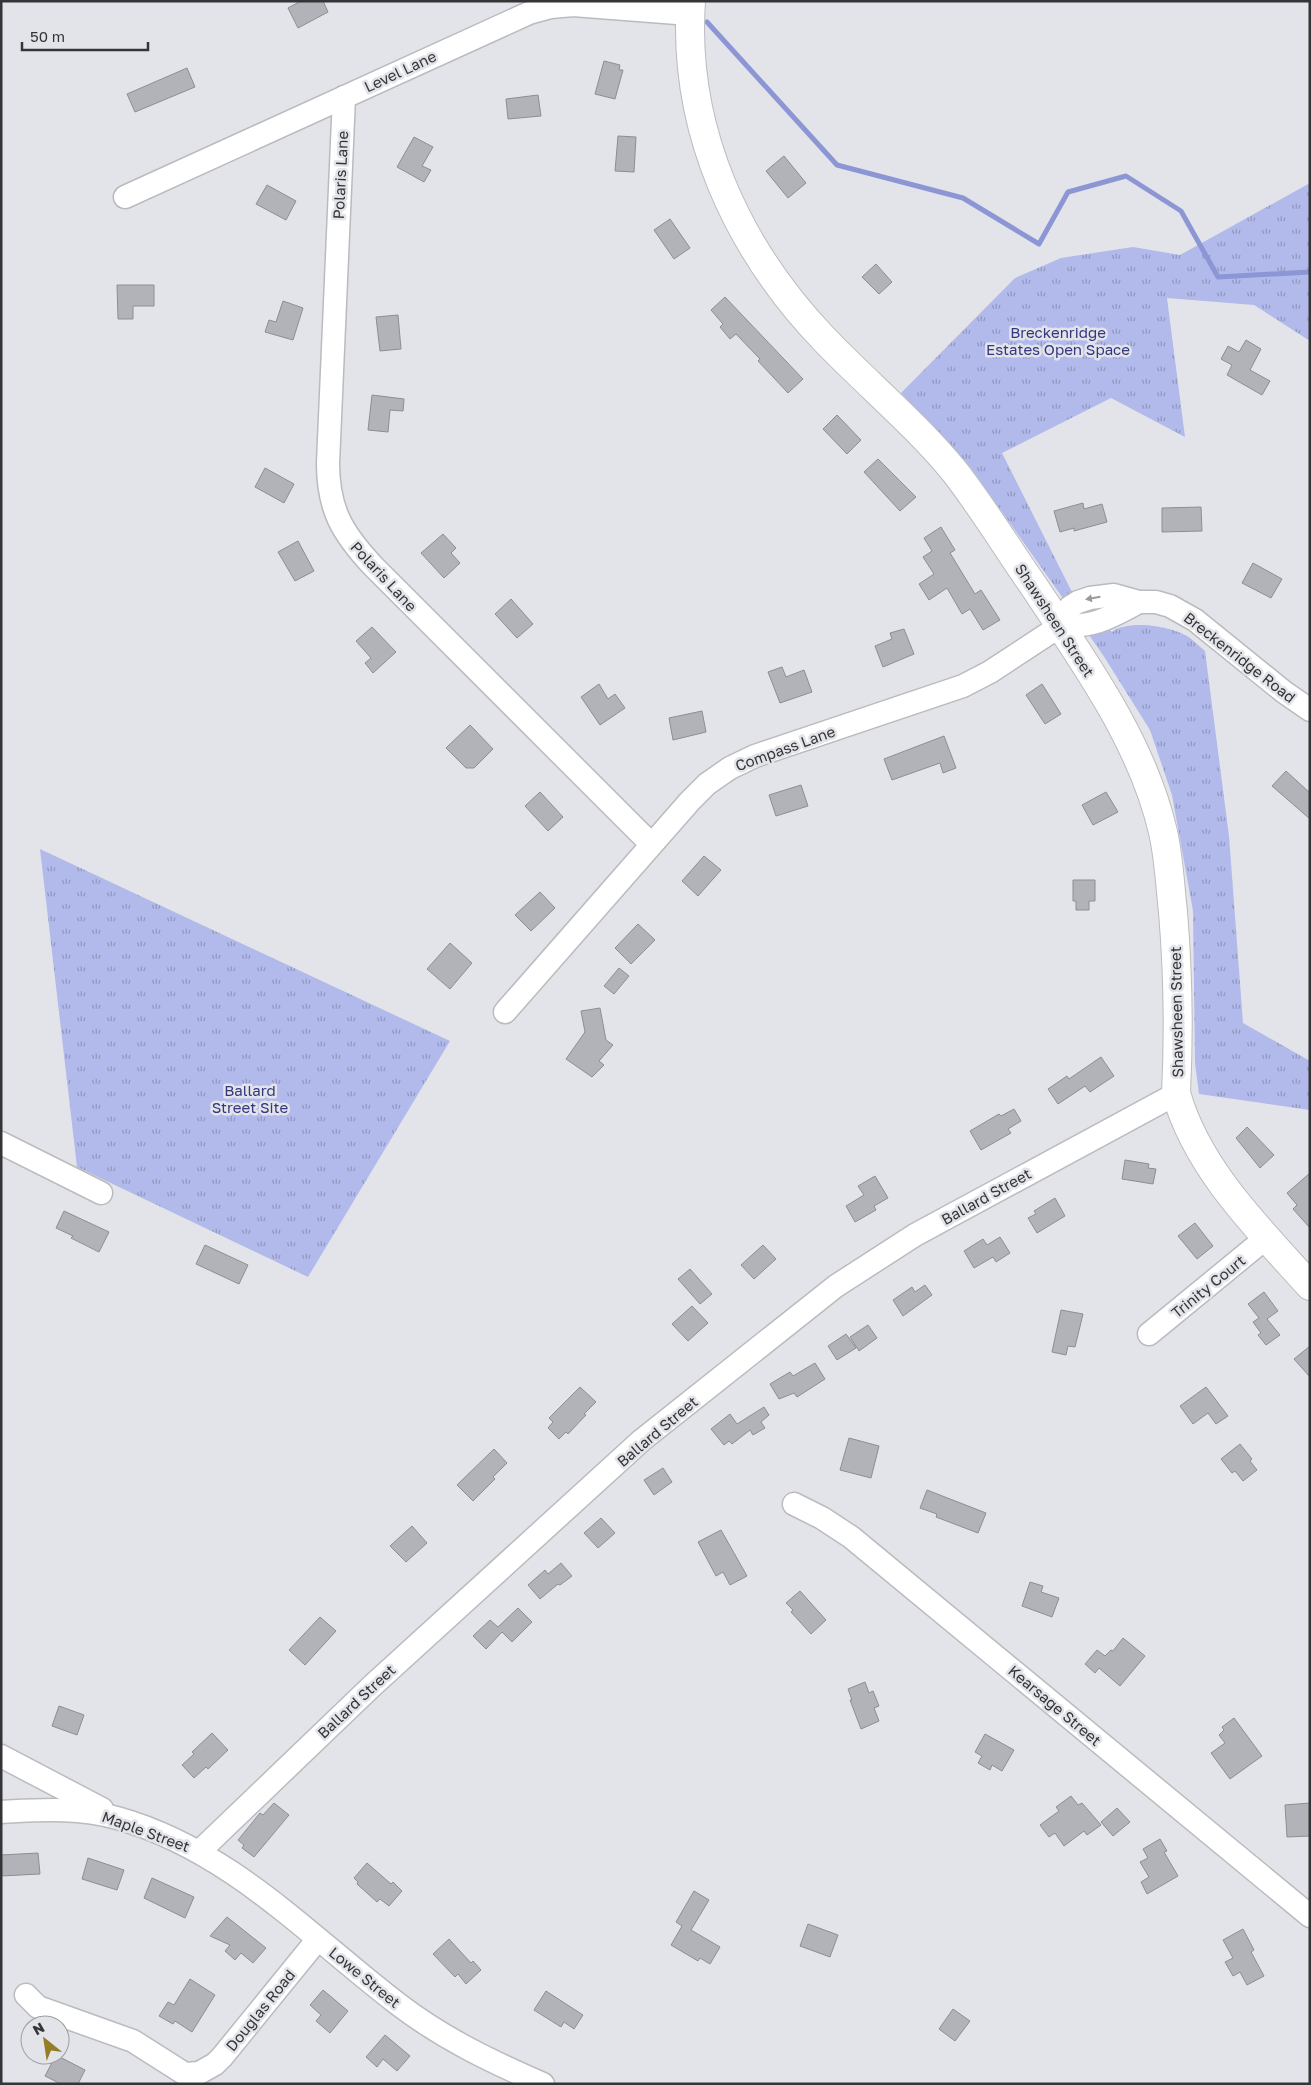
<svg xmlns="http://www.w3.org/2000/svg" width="1311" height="2085" viewBox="0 0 1311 2085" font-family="'Golos Text',sans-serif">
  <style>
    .park { fill: url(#park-tufts) }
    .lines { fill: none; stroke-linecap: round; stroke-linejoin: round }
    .stream { stroke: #8d96d4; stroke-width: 5 }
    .building { fill: #b2b3b8; stroke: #8d8e92 }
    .minor-casing { stroke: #babbbf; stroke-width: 25 }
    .major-casing { stroke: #babbbf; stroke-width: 30 }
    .minor { stroke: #fff; stroke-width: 22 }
    .major { stroke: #fff; stroke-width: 28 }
    .oneway { fill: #9a9a9b }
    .labels { text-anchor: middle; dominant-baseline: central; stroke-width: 5; stroke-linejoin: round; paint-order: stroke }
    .street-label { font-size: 15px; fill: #353537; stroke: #e3e4e9 }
    .park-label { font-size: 15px; fill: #33377f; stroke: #e3e4e9 }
  </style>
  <defs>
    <pattern id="park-tufts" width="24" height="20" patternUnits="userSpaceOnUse" patternTransform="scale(1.25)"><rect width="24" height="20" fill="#b1baeb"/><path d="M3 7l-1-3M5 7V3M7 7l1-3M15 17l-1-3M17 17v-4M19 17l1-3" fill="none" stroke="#9198bf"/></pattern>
  </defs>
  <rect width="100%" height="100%" fill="#e3e4e9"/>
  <g class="park">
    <path d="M1310 183V341L1254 305 1167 298 1185 437 1111 398 1002 453 1072 592 1112 632C1128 619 1173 626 1190 638 1195 642 1200 647 1205 651L1229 836 1243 1023 1310 1061V1110L1199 1094 1195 1063 1193 911 1172 795 1150 730 1103 655 971 468 901 393 1015 278 1061 258 1133 247 1180 255Z"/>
    <polygon points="40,849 450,1041 308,1277 77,1167"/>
  </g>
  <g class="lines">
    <polyline class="stream" points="707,22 837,165 963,198 1039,244 1068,192 1126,176 1181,211 1218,277 1310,272"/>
  </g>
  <g class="building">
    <polygon points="301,1 323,1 328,12 298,28 288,8"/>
    <polygon points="604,61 620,65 619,70 623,70 615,99 595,94"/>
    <polygon points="187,68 195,87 135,112 127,94"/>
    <polygon points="538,95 541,116 508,119 506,99"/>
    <polygon points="618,136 636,137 634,172 615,171"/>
    <polygon points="414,137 433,147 422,166 431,170 424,182 397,167"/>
    <polygon points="784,156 806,183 788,198 766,171"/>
    <polygon points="267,185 296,201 286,220 256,204"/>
    <polygon points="670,219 690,248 674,259 654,230"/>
    <polygon points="876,264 892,282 879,294 862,277"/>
    <polygon points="117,285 154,285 154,306 133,306 133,319 118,319"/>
    <polygon points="725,297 803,379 788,393 758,361 760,359 736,334 730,339 720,327 723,324 711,310"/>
    <polygon points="283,301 303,308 293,340 265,332 269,320 276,322"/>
    <polygon points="398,315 401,349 380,351 376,317"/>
    <polygon points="1246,340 1261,349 1250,370 1270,381 1262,395 1227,375 1232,365 1221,359 1228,346 1239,352"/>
    <polygon points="372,395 404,399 403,411 390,410 388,432 368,430"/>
    <polygon points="837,415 861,440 847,454 823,429"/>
    <polygon points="878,459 916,497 900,511 864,472"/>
    <polygon points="265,468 294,484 284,503 255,487"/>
    <polygon points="1083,503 1084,509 1102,504 1107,522 1074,531 1074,528 1060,532 1054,511"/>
    <polygon points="1201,507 1202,531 1162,532 1162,508"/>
    <polygon points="941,527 955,550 950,553 975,594 981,590 1000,620 983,630 970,609 962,614 947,588 929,600 919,584 934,574 923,557 932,551 924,538"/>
    <polygon points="443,534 456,548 451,553 460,563 444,578 421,553"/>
    <polygon points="298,541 314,571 295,581 278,552"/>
    <polygon points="1253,563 1282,579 1271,598 1242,583"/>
    <polygon points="511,599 533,624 517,638 495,614"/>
    <polygon points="372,627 396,652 373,673 365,663 371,658 356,641"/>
    <polygon points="904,629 914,654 883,667 875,646 892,639 890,633"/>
    <polygon points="782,667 786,677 804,670 812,692 780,703 768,672"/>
    <polygon points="599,684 608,699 615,694 625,708 600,725 581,697"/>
    <polygon points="1042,684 1061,714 1045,724 1026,695"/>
    <polygon points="702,711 706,732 673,740 669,718"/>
    <polygon points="470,725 493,749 474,768 466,768 446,748"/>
    <polygon points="944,736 956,768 943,773 940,763 892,780 884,759"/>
    <polygon points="1286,771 1310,793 1310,819 1272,786"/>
    <polygon points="801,785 808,806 776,816 769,795"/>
    <polygon points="540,792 563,817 548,831 525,806"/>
    <polygon points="1106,792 1118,812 1093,825 1082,805"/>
    <polygon points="704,856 721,870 698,896 682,881"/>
    <polygon points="1073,880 1095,880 1095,901 1089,901 1089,910 1076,910 1076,901 1073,901"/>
    <polygon points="540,892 555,908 531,931 515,915"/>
    <polygon points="638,924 655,940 631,964 615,948"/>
    <polygon points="450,943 472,963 450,989 427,969"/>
    <polygon points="619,968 629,976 614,994 604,986"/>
    <polygon points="600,1008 606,1040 613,1045 599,1061 604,1065 592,1077 566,1059 585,1032 581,1011"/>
    <polygon points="1101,1057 1114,1076 1090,1092 1085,1086 1058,1104 1048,1089 1067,1076 1069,1079"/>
    <polygon points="1014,1109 1021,1121 1008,1129 1011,1133 981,1150 970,1131 999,1114 1001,1116"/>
    <polygon points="1247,1127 1274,1155 1260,1168 1236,1138"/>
    <polygon points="1125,1160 1149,1164 1148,1168 1156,1169 1153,1184 1122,1179"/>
    <polygon points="1310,1173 1310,1228 1293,1209 1297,1205 1287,1193"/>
    <polygon points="875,1176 888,1198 874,1206 876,1210 855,1222 846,1206 864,1195 858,1186"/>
    <polygon points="1055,1198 1065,1216 1037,1233 1028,1218 1036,1214 1034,1211"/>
    <polygon points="64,1211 109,1232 99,1252 71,1238 73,1236 56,1228"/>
    <polygon points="1195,1223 1213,1246 1197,1259 1178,1236"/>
    <polygon points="1000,1237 1010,1253 996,1262 993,1257 974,1268 964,1251 983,1239 987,1245"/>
    <polygon points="205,1245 248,1265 239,1284 196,1264"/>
    <polygon points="763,1245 776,1259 754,1279 741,1265"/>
    <polygon points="690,1269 712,1294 700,1304 678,1279"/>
    <polygon points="925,1285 932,1295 903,1316 893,1300 912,1287 915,1292"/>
    <polygon points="1264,1292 1278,1311 1267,1319 1280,1335 1266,1345 1258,1335 1261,1333 1253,1322 1259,1318 1248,1304"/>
    <polygon points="692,1306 708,1323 688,1341 672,1324"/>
    <polygon points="1061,1310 1083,1314 1075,1347 1068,1346 1066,1355 1052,1352"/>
    <polygon points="868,1325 877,1338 859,1351 850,1337"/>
    <polygon points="846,1334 856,1348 837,1360 828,1346"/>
    <polygon points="1310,1346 1310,1377 1294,1359"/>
    <polygon points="815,1363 825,1379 797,1397 794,1393 779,1399 770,1384 790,1372 793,1376"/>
    <polygon points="580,1387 596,1402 584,1414 586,1415 568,1434 566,1432 559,1439 548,1428 553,1422 549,1418"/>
    <polygon points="1206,1387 1228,1416 1216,1424 1208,1413 1193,1424 1180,1406"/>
    <polygon points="764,1407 769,1415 761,1422 765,1428 753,1435 750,1430 732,1444 729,1441 724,1445 711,1429 730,1414 737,1424"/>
    <polygon points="849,1438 879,1446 871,1478 840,1470"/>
    <polygon points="1240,1444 1252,1459 1250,1461 1257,1470 1243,1481 1235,1471 1232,1473 1221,1459"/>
    <polygon points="494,1449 507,1463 493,1477 495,1479 473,1501 457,1485"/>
    <polygon points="663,1468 672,1482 654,1495 644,1480"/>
    <polygon points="927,1490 986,1513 978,1533 936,1517 937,1514 920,1508"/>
    <polygon points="601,1518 615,1533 598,1548 584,1533"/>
    <polygon points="412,1526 427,1543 406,1562 390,1546"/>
    <polygon points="721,1530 747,1576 730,1585 723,1572 716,1576 698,1542"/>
    <polygon points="561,1563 572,1576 560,1585 558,1584 540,1599 528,1585 545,1570 548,1574"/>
    <polygon points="1030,1582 1043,1586 1041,1592 1059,1598 1052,1617 1022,1606"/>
    <polygon points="800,1591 826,1620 811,1634 791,1612 793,1610 786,1603"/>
    <polygon points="518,1608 532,1622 512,1642 502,1632 486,1649 473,1636 490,1620 498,1627"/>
    <polygon points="320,1617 336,1631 305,1665 289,1650"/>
    <polygon points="1123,1638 1145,1656 1120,1686 1099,1668 1095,1673 1085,1664 1097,1650 1105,1656 1111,1650 1113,1651"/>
    <polygon points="865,1682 869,1693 873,1691 879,1706 874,1708 879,1721 861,1729 850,1700 852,1700 848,1689"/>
    <polygon points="59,1706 84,1715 77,1735 52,1726"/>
    <polygon points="1234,1718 1262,1756 1230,1779 1211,1753 1225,1743 1219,1735 1224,1730 1222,1727"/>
    <polygon points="212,1733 228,1750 208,1769 206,1767 194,1778 182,1765 194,1754 192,1752"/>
    <polygon points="985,1734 1014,1750 1002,1771 992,1765 990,1770 978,1763 982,1756 975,1752"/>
    <polygon points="1071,1796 1078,1805 1082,1803 1101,1825 1087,1835 1084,1831 1064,1846 1055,1833 1049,1837 1040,1825 1059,1811 1056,1807"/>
    <polygon points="274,1803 289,1815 254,1857 242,1848 244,1845 238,1840 260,1813 263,1815"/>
    <polygon points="1310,1803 1310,1836 1287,1837 1285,1805"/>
    <polygon points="1117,1808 1130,1822 1113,1836 1101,1822"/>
    <polygon points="1160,1839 1167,1851 1164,1852 1178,1876 1147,1894 1141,1882 1149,1877 1140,1862 1148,1858 1143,1849"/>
    <polygon points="38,1853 40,1874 1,1876 1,1855"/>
    <polygon points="88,1858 124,1870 117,1890 82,1879"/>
    <polygon points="367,1863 391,1884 393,1882 402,1891 389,1906 380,1899 377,1902 357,1884 358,1882 354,1878"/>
    <polygon points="152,1878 194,1897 185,1918 144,1898"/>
    <polygon points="694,1891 709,1900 691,1930 720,1947 710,1964 700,1958 698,1961 671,1945 682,1926 676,1922"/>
    <polygon points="227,1917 266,1948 253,1963 241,1953 235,1960 225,1951 230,1945 210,1936"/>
    <polygon points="808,1924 838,1935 830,1957 800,1946"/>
    <polygon points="1243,1929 1254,1950 1251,1952 1264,1976 1247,1985 1240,1972 1233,1976 1225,1962 1233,1958 1223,1940"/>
    <polygon points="449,1939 471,1963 473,1961 481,1970 466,1984 458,1974 455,1977 433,1954"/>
    <polygon points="190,1979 215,1995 192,2032 175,2021 173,2024 159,2016 168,2002 174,2005"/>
    <polygon points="323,1990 348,2011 330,2033 316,2021 321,2015 310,2005"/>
    <polygon points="546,1991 583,2015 574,2029 564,2022 561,2027 534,2010"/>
    <polygon points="953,2009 970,2021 955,2041 939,2029"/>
    <polygon points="385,2035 410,2056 397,2071 383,2059 377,2067 366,2057"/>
    <polygon points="56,2055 85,2070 78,2084 61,2084 45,2076"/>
  </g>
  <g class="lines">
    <g class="minor-casing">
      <g id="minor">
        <path d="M344 97 328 463C328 509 342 533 373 566L651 844"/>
        <polyline points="125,197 529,13 551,7 573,5 690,14"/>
        <polyline points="1060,626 1070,607 1078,602 1090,598 1114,595 1139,602 1156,602 1170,606 1195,620 1284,692 1310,710"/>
        <path d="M1060 626C1095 627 1109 618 1139 602"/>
        <polyline points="505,1012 690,801 707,784 730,768 755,756 963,686 990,672 1060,626"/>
        <polyline points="1,1143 101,1193"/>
        <polyline points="1149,1334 1266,1238"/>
        <polyline points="794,1504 822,1518 851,1537 1310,1916"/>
        <polyline points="1,1756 102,1809"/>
        <path d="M1 1812C40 1810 79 1807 117 1818 229 1849 309 1936 398 2004 442 2038 492 2062 543 2084"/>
        <polyline points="200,1851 372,1686 642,1440 836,1286 915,1235 1176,1094"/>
        <polyline points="26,1995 38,2007 133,2041 185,2074 199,2073 215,2064 222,2057 318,1939"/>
      </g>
    </g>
    <g class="major-casing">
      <path id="major" d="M691 1C682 129 737 248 824 339 867 384 916 424 955 472 983 508 1007 548 1033 585 1084 662 1142 741 1163 832 1169 858 1170 886 1173 912 1178 972 1179 1033 1176 1093 1197 1169 1259 1229 1310 1286"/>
    </g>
    <use href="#minor" class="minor"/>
    <use href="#major" class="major"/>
  </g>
  <defs><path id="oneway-solid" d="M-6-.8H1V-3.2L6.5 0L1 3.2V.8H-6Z" transform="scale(1.25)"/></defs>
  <use class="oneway" href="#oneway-solid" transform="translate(1093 598) rotate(170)"/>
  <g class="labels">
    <g class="street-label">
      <text transform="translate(400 71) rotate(-25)">Level Lane</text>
      <text transform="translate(340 175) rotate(-87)">Polaris Lane</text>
      <text transform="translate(384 576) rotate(47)">Polaris Lane</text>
      <text transform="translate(1055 620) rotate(57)">Shawsheen Street</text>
      <text transform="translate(1240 657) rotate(38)">Breckenridge Road</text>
      <text transform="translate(785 748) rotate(-20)">Compass Lane</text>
      <text transform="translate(1176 1012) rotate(-91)">Shawsheen Street</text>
      <text transform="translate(986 1196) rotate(-29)">Ballard Street</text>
      <text transform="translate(1208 1286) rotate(-39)">Trinity Court</text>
      <text transform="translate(657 1431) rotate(-40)">Ballard Street</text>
      <text transform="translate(356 1701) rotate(-43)">Ballard Street</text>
      <text transform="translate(1055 1705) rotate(40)">Kearsage Street</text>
      <text transform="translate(146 1831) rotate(20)">Maple Street</text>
      <text transform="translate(365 1977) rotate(39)">Lowe Street</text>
      <text transform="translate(260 2010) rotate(-51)">Douglas Road</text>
    </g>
    <g class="park-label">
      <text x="1058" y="332">Breckenridge<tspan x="1058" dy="17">Estates Open Space</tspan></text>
      <text x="250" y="1090">Ballard<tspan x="250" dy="17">Street Site</tspan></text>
    </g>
  </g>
  <rect width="1311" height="2085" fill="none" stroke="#353537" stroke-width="5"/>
  <g transform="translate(45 2040) rotate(330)"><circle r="24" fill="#e3e4e9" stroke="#9d9ea2"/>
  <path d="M0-4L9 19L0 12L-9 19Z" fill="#947e25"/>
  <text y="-8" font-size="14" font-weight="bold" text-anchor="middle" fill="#353537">N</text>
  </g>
  <path d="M22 42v8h126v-8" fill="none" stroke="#353537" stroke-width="2.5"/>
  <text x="30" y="42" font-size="15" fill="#353537" stroke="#e3e4e9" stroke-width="4" paint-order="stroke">50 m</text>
</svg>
